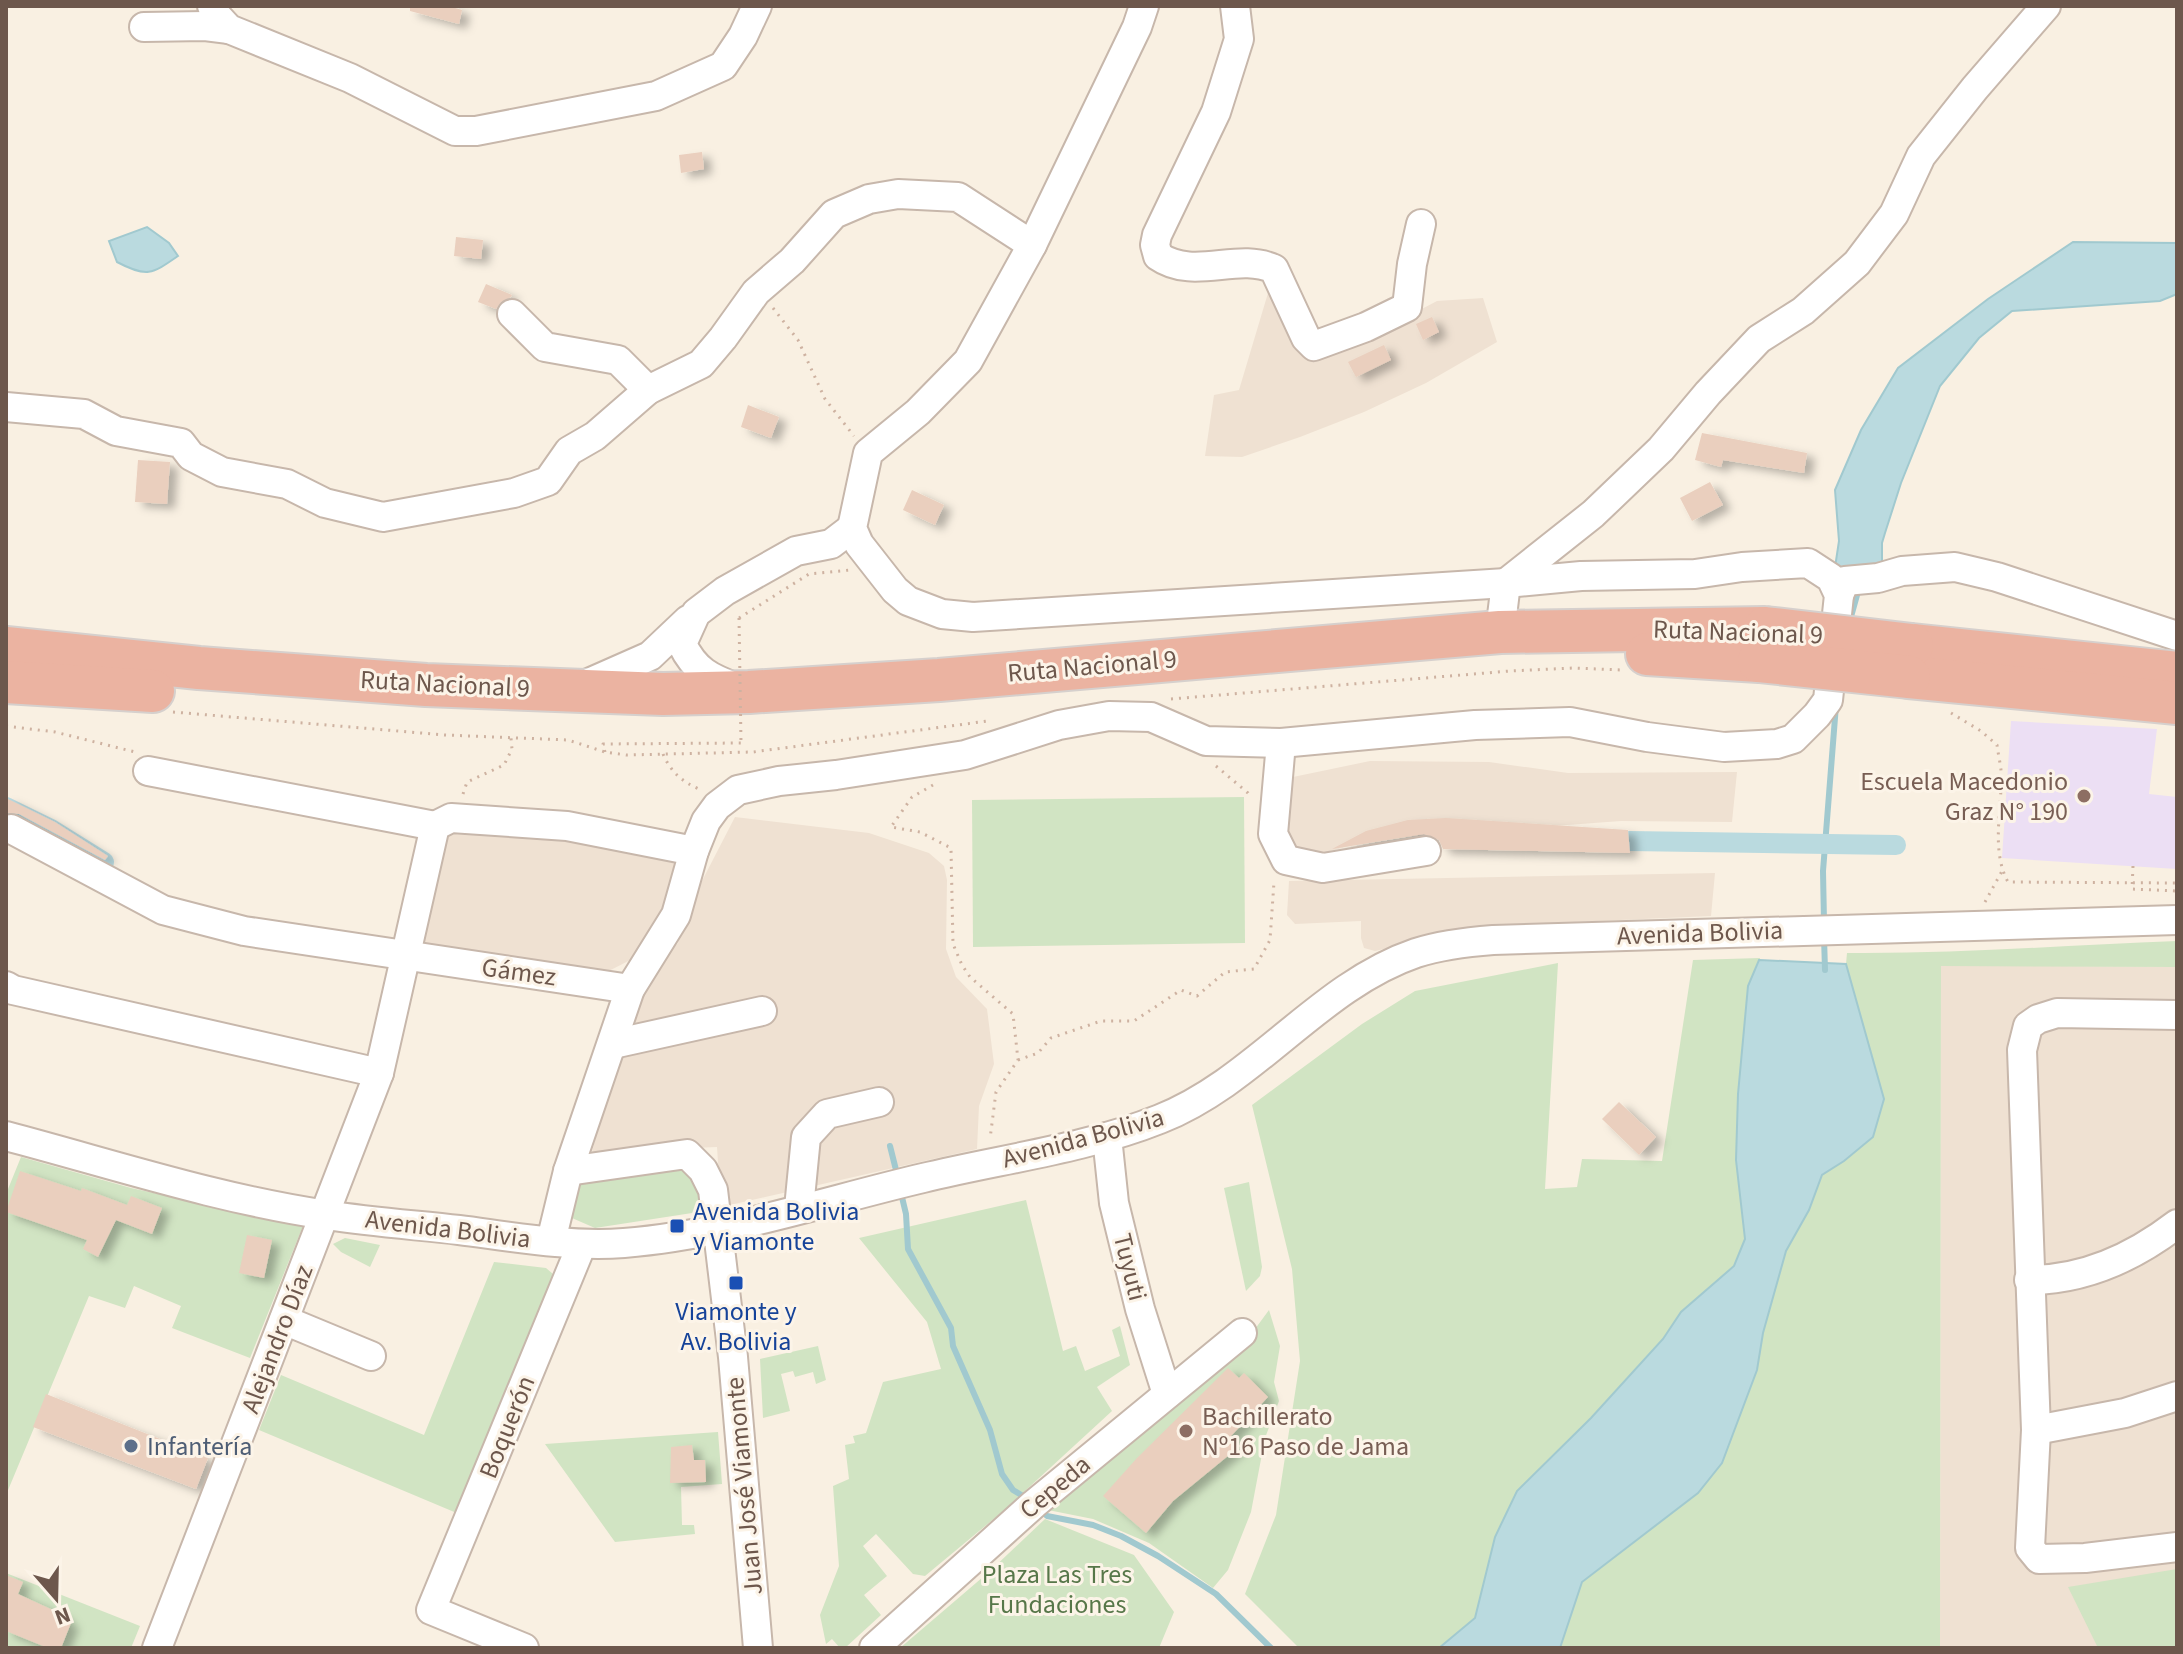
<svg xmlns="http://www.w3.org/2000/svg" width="2183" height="1654" viewBox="0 0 2183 1654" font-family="'Source Sans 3',sans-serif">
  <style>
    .residential { fill: #efe1d2 }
    .education { fill: #ecdff4 }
    .green { fill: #d1e4c3 }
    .water { fill: #badadf; stroke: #a1c9cf; stroke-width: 2 }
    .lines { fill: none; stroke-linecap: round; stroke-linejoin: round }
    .stream { stroke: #a1c9cf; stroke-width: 6 }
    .canal { stroke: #badadf; stroke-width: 20 }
    .building { fill: #eacfbe; filter: url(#shadow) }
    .minor-casing { stroke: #c7b7ab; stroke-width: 32 }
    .highway-casing { stroke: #d6d0cd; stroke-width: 46 }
    .path { stroke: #ceb2a1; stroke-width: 3; stroke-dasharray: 2 6; stroke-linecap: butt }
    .minor { stroke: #fff; stroke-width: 28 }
    .highway { stroke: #ebb3a1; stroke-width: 42 }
    .highway-bridge-casing { stroke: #d6d0cd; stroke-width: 46; stroke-linecap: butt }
    .path-bridge { stroke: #ceb2a1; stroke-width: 3; stroke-dasharray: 2 6; stroke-linecap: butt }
    .highway-bridge { stroke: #ebb3a1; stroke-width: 42 }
    .education-dot { fill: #8d6e63; stroke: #fcf4e8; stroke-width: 3 }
    .transit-dot { fill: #1a4fb4; stroke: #fcf4e8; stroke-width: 3 }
    .service-dot { fill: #5c6f8a; stroke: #fcf4e8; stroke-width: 3 }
    .labels { text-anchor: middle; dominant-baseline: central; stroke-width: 6; stroke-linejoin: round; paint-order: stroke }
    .street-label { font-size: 26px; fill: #6d574c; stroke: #fcf4e8 }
    .education-label { font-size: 26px; fill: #785e54; stroke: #fcf4e8; text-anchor: end }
    .transit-label { font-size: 26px; fill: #164399; stroke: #fcf4e8; text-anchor: start }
    .service-label { font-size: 26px; fill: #4e5e75; stroke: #fcf4e8; text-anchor: start }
    .park-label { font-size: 26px; fill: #577749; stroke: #fcf4e8 }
  </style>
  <defs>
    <filter id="shadow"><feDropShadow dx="8" dy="5" stdDeviation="4" flood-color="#0004"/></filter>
  </defs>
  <rect width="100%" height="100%" fill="#f9f0e2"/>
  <g class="residential">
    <polygon points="1271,283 1304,353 1418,311 1437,301 1483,298 1497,342 1426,383 1364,412 1300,437 1242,457 1205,456 1214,395 1239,390"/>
    <polygon points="1370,761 1489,762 1568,773 1737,772 1732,822 1621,821 1376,839 1315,855 1300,864 1281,827 1293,777"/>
    <polygon points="735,817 869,833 929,853 944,866 947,880 946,949 956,977 987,1009 994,1064 979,1106 977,1149 721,1207 717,1147 592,1152 616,1059 657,965 678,943 687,910"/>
    <polygon points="448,834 554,837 671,856 682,869 640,955 599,976 422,950"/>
    <polygon points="1715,873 1711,916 1484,926 1375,951 1364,948 1361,938 1361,921 1295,924 1287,915 1289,881"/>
    <polygon points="1941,965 2177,967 2177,1648 1940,1648"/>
  </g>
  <polygon class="education" points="2011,721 2157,729 2149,794 2177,797 2177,869 2002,858"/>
  <g class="green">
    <polygon points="1244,797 1245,943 973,947 972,800"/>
    <path d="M2177 941V967L1941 966 1940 1648H1560L1582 1582 1632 1544 1757 1370 1763 1333 1786 1251 1809 1210 1822 1175 1844 1161 1884 1099 1846 964 1847 953C1957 954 2067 945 2177 941Z"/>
    <polygon points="1760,958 1738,1094 1736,1160 1745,1239 1734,1266 1681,1312 1663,1339 1591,1418 1517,1491 1495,1537 1475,1618 1439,1648 1299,1648 1245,1594 1276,1515 1300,1361 1292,1269 1252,1105 1362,1024 1415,991 1558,963 1545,1189 1577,1187 1582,1159 1662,1161 1693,960"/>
    <polygon points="21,1157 131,1188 303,1226 250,1358 172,1328 181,1306 134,1286 125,1308 89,1296 6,1495 6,1194"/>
    <polygon points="682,1162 704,1185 705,1211 595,1228 565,1215 579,1176"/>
    <polygon points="1249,1182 1262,1267 1260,1276 1246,1291 1224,1188"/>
    <polygon points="1026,1200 1063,1351 1076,1346 1085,1371 1120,1356 1112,1330 1120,1326 1130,1365 1097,1387 1112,1411 1002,1512 925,1576 913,1574 876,1534 863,1546 887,1576 864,1595 881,1615 845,1648 840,1648 832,1639 826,1644 820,1615 839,1566 833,1486 849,1479 845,1445 855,1443 853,1436 866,1433 883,1382 941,1369 927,1322 859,1238"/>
    <polygon points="345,1238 380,1245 370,1267 341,1252 333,1244"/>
    <polygon points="494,1262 546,1268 553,1274 540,1314 459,1514 259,1430 281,1375 424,1435"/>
    <polygon points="1269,1310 1280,1346 1274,1382 1279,1401 1265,1438 1251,1512 1228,1570 1213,1588 1149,1543 1093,1519 1043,1509 1244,1344"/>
    <polygon points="818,1346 826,1380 816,1384 813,1372 795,1377 793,1371 781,1374 790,1411 763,1418 760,1359"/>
    <polygon points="718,1432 722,1484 681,1487 682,1525 694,1525 695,1534 615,1542 545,1444"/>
    <polygon points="1045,1519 1134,1555 1174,1612 1159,1648 900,1648 990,1571"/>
    <polygon points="2177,1569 2177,1648 2098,1648 2068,1587"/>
    <polygon points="6,1573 140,1626 131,1648 6,1648"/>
  </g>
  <g class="water">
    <path d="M147 227 169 243 178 256C152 274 147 278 117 262L109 241Z"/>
    <polygon points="2073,242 2177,243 2177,294 2160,301 2012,311 1979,338 1940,386 1901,483 1885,533 1882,543 1882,572 1834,574 1839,541 1835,490 1861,430 1898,368 1988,299"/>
    <polygon points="1759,960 1846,964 1884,1099 1873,1137 1844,1161 1822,1175 1809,1210 1786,1251 1763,1333 1757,1370 1722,1463 1698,1493 1582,1582 1560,1648 1439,1648 1475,1618 1495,1537 1517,1491 1591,1418 1663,1339 1681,1312 1734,1266 1745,1239 1736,1160 1738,1094 1748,986"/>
  </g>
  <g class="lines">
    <g class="stream">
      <polyline points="1849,624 1859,588"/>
      <polyline points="1824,922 1823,871 1836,705"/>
      <polyline points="1824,937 1825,970"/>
      <polyline points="890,1146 898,1178"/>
      <polyline points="901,1193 906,1214 908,1249 951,1328 953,1346 990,1430 1002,1474 1013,1490 1026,1498"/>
      <polyline points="1041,1510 1047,1516 1093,1525 1121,1536 1158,1556 1216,1594 1271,1648"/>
    </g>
    <g class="canal">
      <polyline points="6,807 51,829 104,862"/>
      <polyline points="1629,841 1896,845"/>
    </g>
  </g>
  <g class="building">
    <polygon points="410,6 448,6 462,10 459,24 410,11"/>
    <polygon points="702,152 704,169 681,173 679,155"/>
    <polygon points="456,237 483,240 481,259 454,256"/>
    <polygon points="486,284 512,295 511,297 501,302 496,309 478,302"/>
    <polygon points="1432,317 1439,332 1423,340 1416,324"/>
    <polygon points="1384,345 1391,360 1356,377 1348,362"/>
    <polygon points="748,405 779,417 771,438 741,427"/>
    <polygon points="1702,433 1807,453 1804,473 1723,460 1721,467 1695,460"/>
    <polygon points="138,460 170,462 167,504 135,502"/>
    <polygon points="1710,482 1723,505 1692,521 1680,498"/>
    <polygon points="912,490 944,505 935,525 903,510"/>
    <polygon points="6,798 55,822 108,856 105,860 19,814 6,813"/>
    <polygon points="1446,818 1628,830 1630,853 1443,849 1439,840 1424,834 1332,849 1366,831 1408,820"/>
    <polygon points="1619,1102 1656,1137 1639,1155 1602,1119"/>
    <polygon points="20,1171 81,1191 82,1188 127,1205 131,1196 162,1208 152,1234 116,1220 98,1257 83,1249 87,1240 6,1212"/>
    <polygon points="247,1235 272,1240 264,1278 239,1273"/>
    <polygon points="1228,1368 1239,1378 1244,1373 1268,1397 1231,1436 1240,1446 1173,1501 1146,1533 1103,1496 1137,1458"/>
    <polygon points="46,1394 208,1458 196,1489 33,1427"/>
    <polygon points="692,1445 694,1460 705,1460 706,1482 670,1483 671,1447"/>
    <polygon points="6,1575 23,1582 18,1594 66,1616 64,1620 71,1623 61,1648 48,1648 6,1631"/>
  </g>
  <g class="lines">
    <g class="minor-casing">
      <g id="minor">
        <polyline points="212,6 217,16 229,29 350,78 455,131 476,131 656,96 723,66 743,36 757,6"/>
        <path d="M1235 6 1239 39 1216 112 1157 235 1155 245 1158 256C1194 281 1237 252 1274 269L1306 338 1314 346 1366 327 1407 307 1412 264 1421 224"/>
        <polyline points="144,27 205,26 229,29"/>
        <polyline points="512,314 545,347 618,360 648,390"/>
        <polyline points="6,407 84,414 116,431 181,443 191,456 222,472 287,484 325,503 383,517 514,493 548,481 569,451 595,436 648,390 701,364 723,338 756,292 792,261 834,214 869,199 898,194 958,197 1032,245"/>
        <polyline points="1839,595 1845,581 1878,578 1902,571 1955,567 1997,577 2177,636"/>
        <polyline points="1500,632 1506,583 1593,514 1661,449 1708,393 1759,339 1803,311 1857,263 1894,214 1921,156 1975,88 2046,6"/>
        <polyline points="582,686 650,656 688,620"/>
        <path d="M737 688C710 678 695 671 682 644L696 613 725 591 796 551 831 544 852 528"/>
        <polyline points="1281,743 1273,834 1286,860 1323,868 1426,851"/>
        <polyline points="148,771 435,826"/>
        <polyline points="11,829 163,910 244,931 630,989"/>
        <polyline points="6,986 13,990 379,1073"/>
        <polyline points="2177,1015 2057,1013 2038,1019 2028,1026 2022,1050 2036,1430 2030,1548 2039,1559 2085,1558 2177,1547"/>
        <polyline points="613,1044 762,1011"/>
        <path d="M6 1136C112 1164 218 1199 327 1215 371 1222 415 1225 459 1230 514 1237 569 1247 624 1243 725 1235 825 1201 923 1178 1001 1159 1085 1149 1160 1119 1256 1081 1319 986 1416 953 1441 945 1466 942 1493 940L2177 920"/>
        <polyline points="1107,1137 1114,1203 1140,1309 1167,1394"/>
        <polyline points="568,1171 687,1154 703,1170 713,1190 733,1357 758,1648"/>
        <polyline points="799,1208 806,1137 827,1114 879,1102"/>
        <polyline points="551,1241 568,1171 630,989 676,915 694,851 706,821 717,806 738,790 779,781 836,775 965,755 1059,725 1109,716 1151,717 1206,741 1281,743 1475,725 1570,722 1647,737 1724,747 1777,744 1793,739 1817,715 1828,700 1839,595 1831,578 1808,563 1742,567 1695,574 1581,576 1506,583 973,617 942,614 908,601 895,590 859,544 852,528 868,453 918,412 968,361 1032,245 1137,27 1144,6"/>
        <path d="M2029 1280C2084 1280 2134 1257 2177 1224"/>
        <polyline points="284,1320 371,1356"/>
        <polyline points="2036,1430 2125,1413 2177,1396"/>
        <polyline points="157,1648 379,1073 435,826 451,818 567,826 694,851"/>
        <polyline points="524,1648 431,1610 582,1244"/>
        <polyline points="874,1648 1034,1504 1242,1333"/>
      </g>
    </g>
    <g class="highway-casing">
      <g id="highway">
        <polyline points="1912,645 2177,673"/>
        <polyline points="6,648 199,668 426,685 663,694 749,692 939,680 1500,632 1765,628"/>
        <polyline points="1647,654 1759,661"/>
        <polyline points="1909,677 2177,703"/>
        <polyline points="6,682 153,691"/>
      </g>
    </g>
    <g class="path">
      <polyline points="773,308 798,340 825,399 854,436"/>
      <polyline points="739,618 809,574 850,570"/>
      <polyline points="1171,699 1510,671 1574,668 1622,670"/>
      <polyline points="173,712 445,735 568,740 605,752 626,755 753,752 988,721"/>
      <path d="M1951 713 1981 731 1997 745C1998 753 2000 762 2001 770 2003 807 1990 849 2008 882L2177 883"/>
      <polyline points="6,726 55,732 135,752"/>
      <polyline points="605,752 603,744 741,743"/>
      <path d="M663 754C671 772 681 781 699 789"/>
      <polyline points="1216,766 1248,793 1251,798"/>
      <polyline points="933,785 912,797 891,827 920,832 951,848 953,944 962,965 970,977 1013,1014 1018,1060 996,1092 990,1139"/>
      <polyline points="463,794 467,782 504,765 512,749 511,738"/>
      <polyline points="2133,866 2132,889 2177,891"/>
      <polyline points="1985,902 2002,871"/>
      <polyline points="1018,1060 1038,1053 1051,1038 1101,1021 1134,1021 1181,990 1197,996 1225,972 1254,969 1270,940 1274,882"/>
    </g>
    <use href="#minor" class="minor"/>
    <use href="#highway" class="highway"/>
    <g class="highway-bridge-casing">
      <g id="highway-bridge">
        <polyline points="1765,628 1912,645"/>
        <polyline points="1759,661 1909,677"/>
      </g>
    </g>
    <polyline class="path-bridge" points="739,618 741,743"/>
    <use href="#highway-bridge" class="highway-bridge"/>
  </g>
  <g class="education-dot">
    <circle cx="2084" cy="796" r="8"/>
    <circle cx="1186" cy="1431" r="8"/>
  </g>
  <g class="transit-dot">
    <rect x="669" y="1218" width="16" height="16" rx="4"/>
    <rect x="728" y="1275" width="16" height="16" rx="4"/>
  </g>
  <circle class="service-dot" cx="131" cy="1446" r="8"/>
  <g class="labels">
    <g class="street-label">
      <text transform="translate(1738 632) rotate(2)">Ruta Nacional 9</text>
      <text transform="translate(1092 666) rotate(-5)">Ruta Nacional 9</text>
      <text transform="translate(445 684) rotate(3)">Ruta Nacional 9</text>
      <text transform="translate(1700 933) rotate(-2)">Avenida Bolivia</text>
      <text transform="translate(519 972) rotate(8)">Gámez</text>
      <text transform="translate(1083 1138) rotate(-15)">Avenida Bolivia</text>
      <text transform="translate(448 1229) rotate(7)">Avenida Bolivia</text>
      <text transform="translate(1130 1267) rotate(76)">Tuyuti</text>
      <text transform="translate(277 1339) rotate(-69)">Alejandro Díaz</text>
      <text transform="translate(507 1427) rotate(-68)">Boquerón</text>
      <text transform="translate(744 1486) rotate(-95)">Juan José Viamonte</text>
      <text transform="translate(1055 1487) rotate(-40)">Cepeda</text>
    </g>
    <g class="education-label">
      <text x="2068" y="781">Escuela Macedonio<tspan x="2068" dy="30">Graz N° 190</tspan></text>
      <text x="1202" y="1416" text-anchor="start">Bachillerato<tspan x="1202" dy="30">Nº16 Paso de Jama</tspan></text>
    </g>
    <g class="transit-label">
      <text x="693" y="1211">Avenida Bolivia<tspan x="693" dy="30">y Viamonte</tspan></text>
      <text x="736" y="1311" text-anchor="middle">Viamonte y<tspan x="736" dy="30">Av. Bolivia</tspan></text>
    </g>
    <g class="service-label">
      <text x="147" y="1446">Infantería</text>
    </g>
    <g class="park-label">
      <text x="1057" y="1574">Plaza Las Tres<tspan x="1057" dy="30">Fundaciones</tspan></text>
    </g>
  </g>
  <rect width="2183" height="1654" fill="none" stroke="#6d574c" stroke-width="16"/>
  <g transform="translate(56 1598) rotate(160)" stroke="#fcf4e8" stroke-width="6" paint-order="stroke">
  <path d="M0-6L14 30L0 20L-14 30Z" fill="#6d574c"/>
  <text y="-12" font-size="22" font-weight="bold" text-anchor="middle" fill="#6d574c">N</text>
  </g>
</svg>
